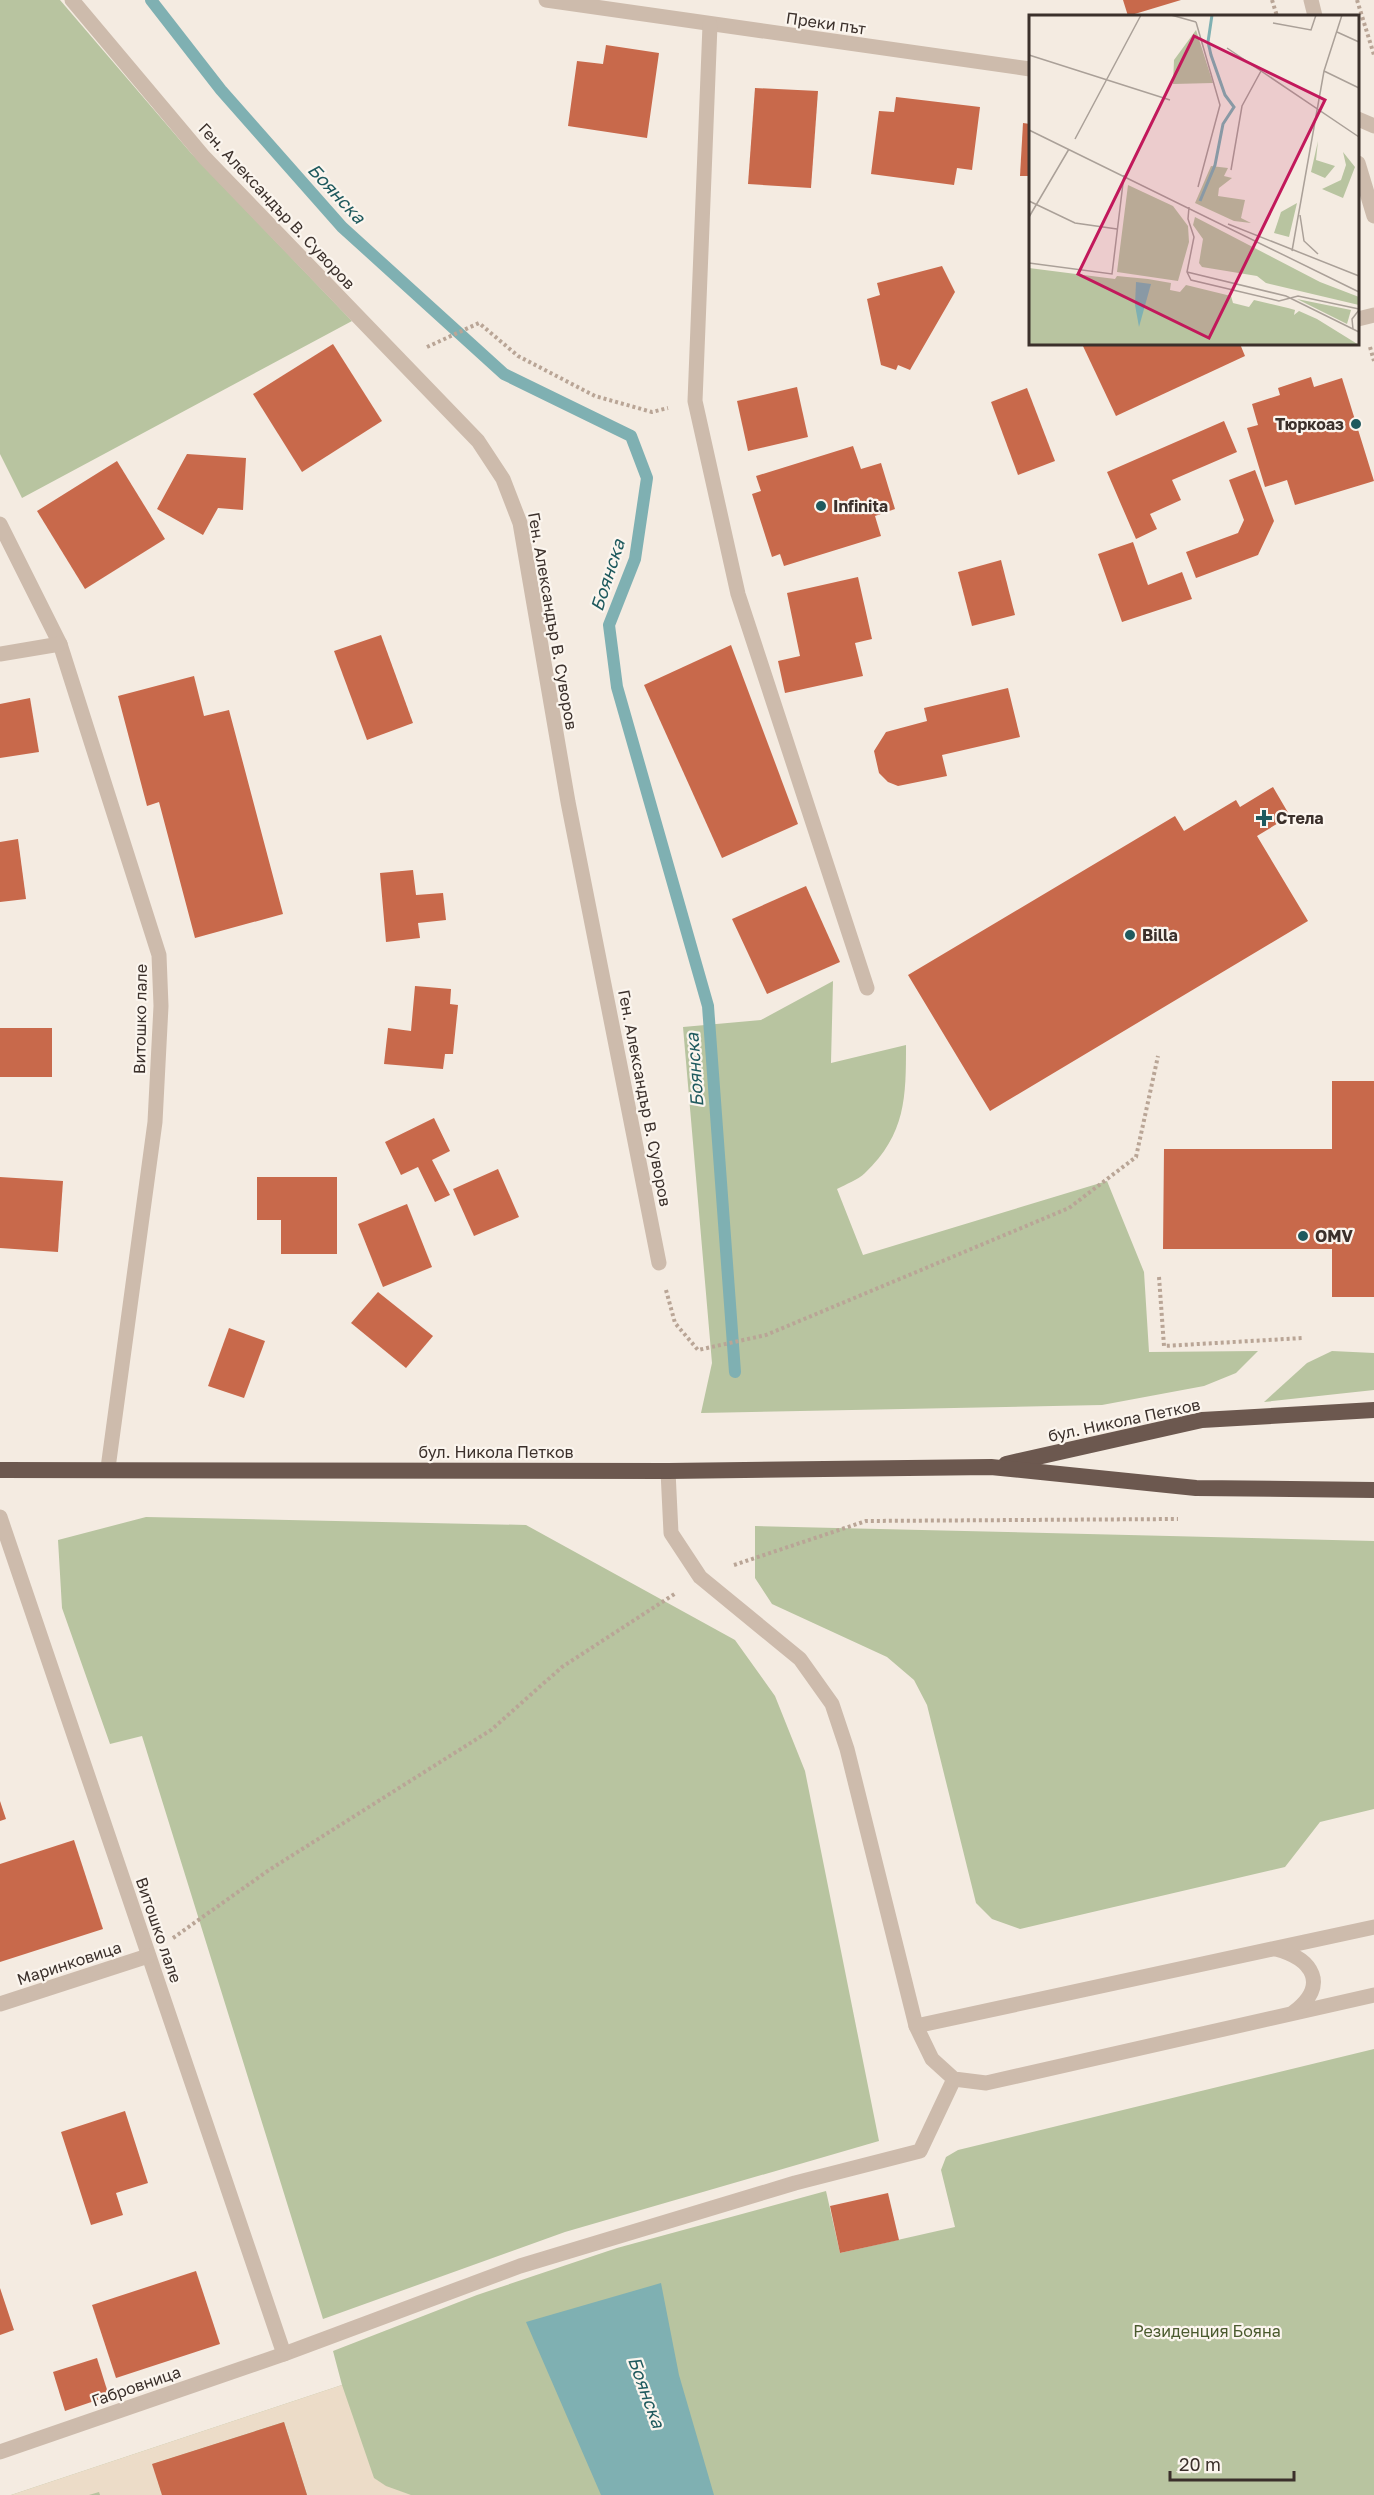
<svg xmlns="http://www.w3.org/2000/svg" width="1374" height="2495" viewBox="0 0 1374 2495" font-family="'Golos Text',sans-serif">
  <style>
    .green { fill: #b8c4a0 }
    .plaza { fill: #ecdcc8 }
    .water { fill: #7fb0b2 }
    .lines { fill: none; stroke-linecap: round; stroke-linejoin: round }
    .stream { stroke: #7fb0b2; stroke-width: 12 }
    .building { fill: #c8694b }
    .path { stroke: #b9a596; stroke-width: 4; stroke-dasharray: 3 3; stroke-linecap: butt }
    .service { stroke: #cdbbac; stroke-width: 15 }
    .minor { stroke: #cdbbac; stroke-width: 15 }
    .tertiary { stroke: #cdbbac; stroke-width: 15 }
    .trunk { stroke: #6c584f; stroke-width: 16 }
    .poi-dot { fill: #1f5a5e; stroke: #fbf5ee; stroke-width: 2 }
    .labels { text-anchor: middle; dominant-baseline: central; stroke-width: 4.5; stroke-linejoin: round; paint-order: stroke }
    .street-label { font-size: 16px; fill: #3b302b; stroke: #fbf5ee }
    .poi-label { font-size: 16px; font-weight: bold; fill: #3b302b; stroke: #fbf5ee; text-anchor: start }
    .park-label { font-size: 16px; fill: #4a5a2e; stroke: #fbf5ee }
    .water-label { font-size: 18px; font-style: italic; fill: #1f5a5e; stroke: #fbf5ee }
    .inset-river { fill: none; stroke: #7fb0b2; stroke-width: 3 }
    .inset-road { fill: none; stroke: #aaa098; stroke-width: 1.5 }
    .view { fill: #c2185b; fill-opacity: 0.15; stroke: #c2185b; stroke-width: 3 }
    .inset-edge { fill: none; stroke: #3b302b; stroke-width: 3 }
  </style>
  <rect width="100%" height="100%" fill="#f4ebe1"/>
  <g class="green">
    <polygon points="0,0 60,0 191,153 352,321 22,498 0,454"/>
    <path d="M833 981 831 1063 906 1045C906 1097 906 1134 865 1173 858 1180 846 1184 837 1189L863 1255 1107 1181 1144 1272 1149 1352 1258 1351 1236 1373 1204 1386 1102 1405 701 1413 712 1363 683 1027 761 1020Z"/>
    <polygon points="1332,1351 1374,1353 1374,1390 1264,1402 1307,1363"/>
    <polygon points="146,1517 526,1525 735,1640 775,1696 805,1771 879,2141 565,2232 323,2319 142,1736 110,1744 62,1608 58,1540"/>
    <polygon points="755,1526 1374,1541 1374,1809 1320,1822 1285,1867 1020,1929 992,1919 976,1903 927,1705 914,1680 887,1657 772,1604 755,1578"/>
    <polygon points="1374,2049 1374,2495 11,2495 342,2385 333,2351 477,2295 617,2248 826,2191 840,2253 955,2227 941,2170 946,2157 958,2150"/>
  </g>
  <polygon class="plaza" points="342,2385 374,2478 386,2486 411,2495 307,2495 284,2422 153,2464 162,2495 100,2495 99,2492 89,2495 11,2495"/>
  <polygon class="water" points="661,2283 679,2375 714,2495 601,2495 526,2322"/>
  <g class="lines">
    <polyline class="stream" points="151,0 221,90 342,227 504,374 631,436 647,478 635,559 609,625 617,687 708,1006 735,1372"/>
  </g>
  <g class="building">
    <polygon points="1123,0 1181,0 1128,16"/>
    <polygon points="606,45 659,53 647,138 568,126 577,61 603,64"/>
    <polygon points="755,88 818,91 811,188 748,184"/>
    <polygon points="896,97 980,107 972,170 957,168 954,185 871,174 879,111 894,112"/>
    <polygon points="1023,123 1030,124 1030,176 1020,176"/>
    <polygon points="942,266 955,292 910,370 898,365 896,370 881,365 867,299 880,295 877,283"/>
    <polygon points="333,344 382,421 302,472 253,394"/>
    <polygon points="1082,344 1240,344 1245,356 1116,416"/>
    <polygon points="1311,377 1314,387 1342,378 1374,481 1295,505 1287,480 1265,487 1247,428 1258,425 1252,404 1280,395 1278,388"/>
    <polygon points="797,387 808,437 748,451 737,401"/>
    <polygon points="1027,388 1055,461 1018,475 991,402"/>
    <polygon points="1224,421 1237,452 1172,480 1181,500 1150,514 1157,529 1136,539 1107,472"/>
    <polygon points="853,446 861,469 881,463 895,509 875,516 881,536 784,566 780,554 772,557 752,494 761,491 756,476"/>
    <polygon points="187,454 246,458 243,510 218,508 203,535 157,509"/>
    <polygon points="117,461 165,539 85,589 37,511"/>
    <polygon points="1255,470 1274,521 1258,555 1196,578 1186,552 1238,533 1244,520 1229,480"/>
    <polygon points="1133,542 1148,585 1182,572 1192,599 1122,622 1098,554"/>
    <polygon points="1001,560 1015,615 972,626 958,572"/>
    <polygon points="858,577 872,639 855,643 863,676 785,693 778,661 800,656 787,593"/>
    <polygon points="381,635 413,723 367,740 334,651"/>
    <polygon points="731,645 798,824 722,858 644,685"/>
    <polygon points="194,676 204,716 229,710 283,914 195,938 159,802 147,806 118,696"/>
    <polygon points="1008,688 1020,737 942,755 947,776 898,786 888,782 879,773 874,751 886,732 927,721 924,708"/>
    <polygon points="30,698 39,752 0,758 0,704"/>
    <polygon points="1273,787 1290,816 1257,836 1308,921 990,1111 908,975 1175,816 1184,831 1236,800 1240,807"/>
    <polygon points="18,839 26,899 0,902 0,842"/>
    <polygon points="413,870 416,895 443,893 446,920 418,923 420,938 386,942 380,873"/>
    <polygon points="806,886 840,962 767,994 732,919"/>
    <polygon points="415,986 451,989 450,1004 458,1005 453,1054 445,1054 443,1069 384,1064 388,1028 411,1031"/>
    <rect x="0" y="1028" width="52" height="49"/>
    <polygon points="1332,1081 1374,1081 1374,1297 1332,1297 1332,1249 1163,1249 1164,1149 1332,1149"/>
    <polygon points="434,1118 450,1151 432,1160 450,1195 435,1202 418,1167 401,1175 385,1142"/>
    <polygon points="498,1169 519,1217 474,1236 453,1189"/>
    <polygon points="0,1177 63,1181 58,1252 0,1248"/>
    <polygon points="257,1177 337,1177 337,1254 281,1254 281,1220 257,1220"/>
    <polygon points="407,1204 432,1267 383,1287 358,1224"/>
    <polygon points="378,1292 433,1336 406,1368 351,1323"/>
    <polygon points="229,1328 265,1341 244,1398 208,1386"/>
    <polygon points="0,1801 6,1819 0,1821"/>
    <polygon points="74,1840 103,1929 0,1962 0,1864"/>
    <polygon points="125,2111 148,2183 116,2193 123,2215 91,2225 61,2132"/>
    <polygon points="888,2193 899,2240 840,2253 830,2206"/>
    <polygon points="196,2271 220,2344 116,2378 92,2305"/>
    <polygon points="0,2288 14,2330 0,2335"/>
    <polygon points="97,2358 109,2396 65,2411 53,2372"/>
    <polygon points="284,2422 307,2495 162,2495 152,2464"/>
  </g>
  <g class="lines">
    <g class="path">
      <polyline points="1272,0 1277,16"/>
      <polyline points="1357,0 1374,55"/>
      <polyline points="427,347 479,323 518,356 595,396 652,412 668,408"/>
      <polyline points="1370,347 1374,361"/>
      <polyline points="1159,1277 1164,1346 1303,1338"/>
      <polyline points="666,1290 675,1323 698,1350 766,1335 1069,1208 1136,1157 1158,1056"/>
      <polyline points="734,1565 866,1521 1178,1519"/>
      <polyline points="173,1938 269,1870 491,1730 562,1667 676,1593"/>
    </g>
    <g class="service">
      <polyline points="1358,319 1374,315"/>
      <polyline points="0,524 60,644 159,955 161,1006 155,1122 108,1468"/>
      <polyline points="284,2354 520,2266 795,2183 920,2151 954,2079"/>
    </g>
    <g class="minor">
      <polyline points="72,0 204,157 478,441 503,479 520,523 568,802 659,1263"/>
      <polyline points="546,0 1030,69"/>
      <polyline points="710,25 695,401 738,594 867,988"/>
      <polyline points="1358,119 1374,126"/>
      <polyline points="0,654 60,644"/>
      <polyline points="668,1471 671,1533 700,1577 800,1659 832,1704 847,1749 916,2026 932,2059 954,2079 986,2083 1374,1995"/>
      <polyline points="0,1517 284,2354 0,2452"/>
      <path d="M1276 1949C1313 1959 1329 1985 1294 2012"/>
      <polyline points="0,2004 148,1956"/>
      <polyline points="916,2026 1374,1927"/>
    </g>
    <g class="tertiary">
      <polyline points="1311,0 1315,16"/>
      <polyline points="1358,163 1374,216"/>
    </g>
    <g class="trunk">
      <polyline points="1006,1464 1202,1420 1374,1410"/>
      <polyline points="0,1470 668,1471 991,1467 1196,1488 1374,1490"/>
    </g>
  </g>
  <g class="poi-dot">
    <circle cx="1356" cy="424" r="6"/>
    <circle cx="821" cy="506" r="6"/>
    <path d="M1261 809h6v6h6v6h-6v6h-6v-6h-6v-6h6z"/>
    <circle cx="1130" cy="935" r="6"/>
    <circle cx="1303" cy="1236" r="6"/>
  </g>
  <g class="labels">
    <g class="street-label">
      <text transform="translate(826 23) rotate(8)">Преки път</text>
      <text transform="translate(277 206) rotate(47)">Ген. Александър В. Суворов</text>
      <text transform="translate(553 621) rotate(80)">Ген. Александър В. Суворов</text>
      <text transform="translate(140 1019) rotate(-89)">Витошко лале</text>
      <text transform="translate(645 1098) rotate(79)">Ген. Александър В. Суворов</text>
      <text transform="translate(1124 1420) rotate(-12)">бул. Никола Петков</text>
      <text x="496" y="1452">бул. Никола Петков</text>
      <text transform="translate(159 1930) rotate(71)">Витошко лале</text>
      <text transform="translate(69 1963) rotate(-18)">Маринковица</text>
      <text transform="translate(136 2386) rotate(-19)">Габровница</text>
    </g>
    <g class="poi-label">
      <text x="1344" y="424" text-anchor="end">Тюркоаз</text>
      <text x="833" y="506">Infinita</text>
      <text x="1276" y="818">Стела</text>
      <text x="1142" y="935">Billa</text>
      <text x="1315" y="1236">OMV</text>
    </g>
    <g class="park-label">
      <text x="1207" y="2331">Резиденция Бояна</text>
    </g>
    <g class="water-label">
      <text transform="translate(337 193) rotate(47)">Боянска</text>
      <text transform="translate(607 575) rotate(-72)">Боянска</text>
      <text transform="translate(694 1070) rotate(-94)">Боянска</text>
      <text transform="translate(647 2392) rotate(70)">Боянска</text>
    </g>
  </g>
  <g transform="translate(1029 15)">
    <rect width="330" height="330" fill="#f4ebe1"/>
    <path d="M167 15 184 68 144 69 145 45ZM289 126 287 145 306 151 296 163 282 157ZM314 137 326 152 314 183 293 174 312 165 317 150ZM182 151 199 153 195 161 203 163 190 173 189 181 216 185 212 203 222 208 205 206 166 188ZM99 170 144 191 159 211 160 227 149 266 88 257ZM268 188 260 222 245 218 252 197ZM166 202 291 267 330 282V290L237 268 228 261 173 252 170 248 174 224 164 210ZM0 253 86 264 88 261 119 264 142 268 141 275 151 277 157 270 202 281 204 288 220 292 225 285 259 293 266 295 265 300 270 296 288 304 330 330H0ZM268 284 322 295 318 309Z" fill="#b8c4a0"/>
    <path d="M107 267 122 269 110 312 106 290Z" fill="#7fb0b2"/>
    <path class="inset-river" d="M171 186 186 150 194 109 205 92 196 80 182 40 179 27 183 0"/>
    <path class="inset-road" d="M142 0 167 7M167 7 191 90 169 172M244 8 282 15 287 0M308 17 330 27M198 33 330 122M0 40 141 85M295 56 330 73M0 115 330 277M46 124 112 0M202 155 213 91 232 56M0 186 46 208 88 214M160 192 159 204 165 222 158 257 162 265 250 286 269 281 330 294M271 200 275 226 289 239M0 202 40 134M199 209 330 261M263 236 295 56 313 0M0 248 83 259 95 160M158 257 257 281 330 317M324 314 323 304 330 295"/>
    <path class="view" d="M165 21 296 85 180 323 49 259Z"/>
    <rect width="330" height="330" class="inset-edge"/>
  </g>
  <path d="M1170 2471v9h124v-9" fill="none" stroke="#3b302b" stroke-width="3"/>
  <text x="1179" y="2471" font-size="18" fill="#3b302b" stroke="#fbf5ee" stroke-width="4.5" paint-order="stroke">20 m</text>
</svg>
